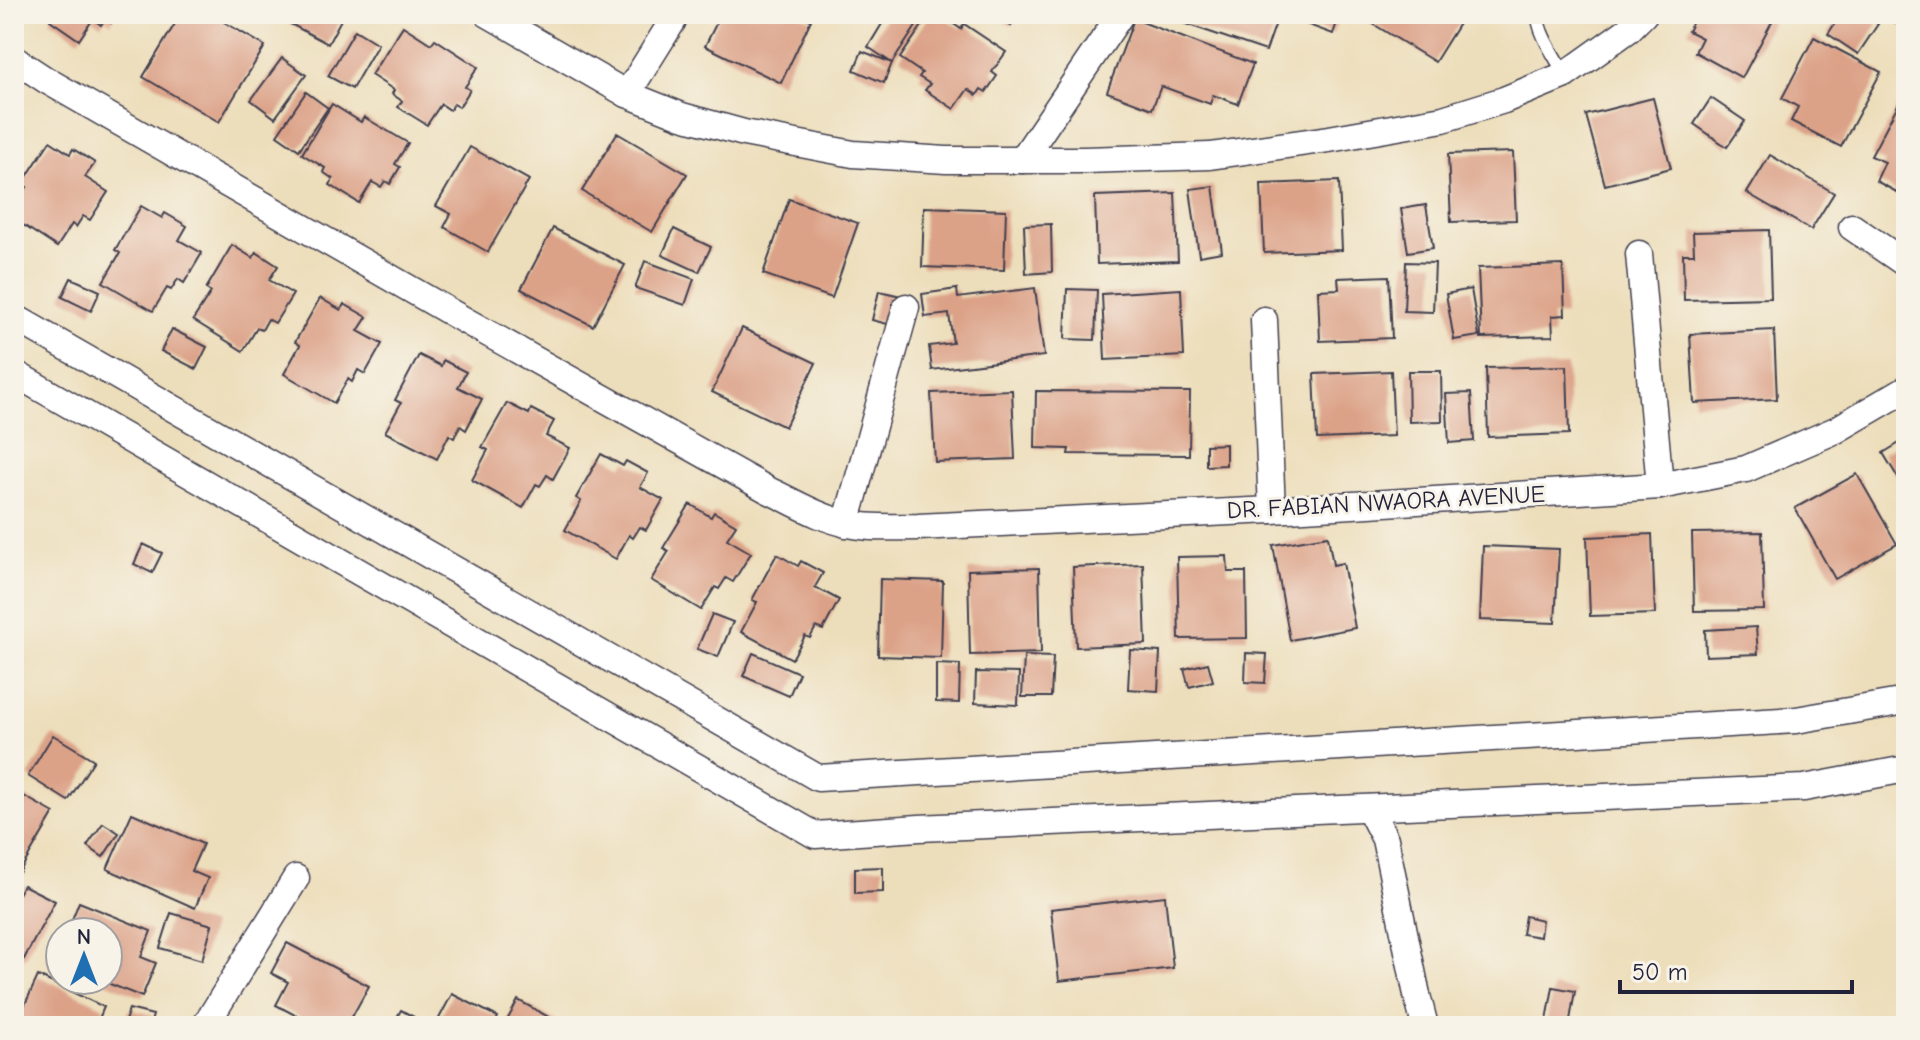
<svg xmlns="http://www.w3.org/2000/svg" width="1920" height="1040" viewBox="0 0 1920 1040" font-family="'Comic Neue',sans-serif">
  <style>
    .building { fill: #dca288 }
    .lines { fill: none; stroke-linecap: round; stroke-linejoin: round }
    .lane-casing { stroke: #403e4e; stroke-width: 15 }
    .street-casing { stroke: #403e4e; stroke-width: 29 }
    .lane { stroke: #fff; stroke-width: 12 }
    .street { stroke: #fff; stroke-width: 26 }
    .labels { text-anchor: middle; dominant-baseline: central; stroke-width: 6; stroke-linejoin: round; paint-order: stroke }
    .street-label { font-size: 24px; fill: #22223b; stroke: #f7f3e8 }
  </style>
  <rect width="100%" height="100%" fill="#f7f3e8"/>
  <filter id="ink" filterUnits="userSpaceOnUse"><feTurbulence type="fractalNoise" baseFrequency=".0125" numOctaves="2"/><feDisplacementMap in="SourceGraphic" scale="16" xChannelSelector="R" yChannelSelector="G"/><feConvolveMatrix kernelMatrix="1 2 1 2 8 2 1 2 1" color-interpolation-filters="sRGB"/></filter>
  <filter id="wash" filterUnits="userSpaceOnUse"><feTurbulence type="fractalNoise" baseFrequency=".006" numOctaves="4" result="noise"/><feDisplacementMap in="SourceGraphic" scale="32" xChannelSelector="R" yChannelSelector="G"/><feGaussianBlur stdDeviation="1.8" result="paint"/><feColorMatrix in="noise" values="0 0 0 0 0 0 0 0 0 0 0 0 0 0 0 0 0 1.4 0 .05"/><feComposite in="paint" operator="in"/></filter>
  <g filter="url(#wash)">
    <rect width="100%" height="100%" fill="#eddebb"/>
    <g id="blocks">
      <g class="building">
        <polygon points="54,14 116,14 111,23 105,19 101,25 93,19 79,40 50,20"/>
        <polygon points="174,14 210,14 265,46 219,122 143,77 179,17"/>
        <polygon points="272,14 344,14 328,44"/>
        <polygon points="721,14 799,14 811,20 781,83 705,46"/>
        <polygon points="888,14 924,14 892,63 884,83 854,70 862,51 892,63 868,47"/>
        <polygon points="930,14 939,14 961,29 964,24 1006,52 992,72 997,76 986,92 981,89 977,95 968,89 954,109 925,90 930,84 919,77 922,73 900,58"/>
        <polygon points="993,14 1019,14 1011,26"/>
        <polygon points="1186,14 1279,14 1266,51 1183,23"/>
        <polygon points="1294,14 1340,14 1333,34 1292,19"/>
        <polygon points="1357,14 1465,14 1435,62"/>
        <polygon points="1697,14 1776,14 1742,78 1695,52 1702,38 1688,31"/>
        <polygon points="1841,14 1864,14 1878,24 1858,54 1828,34"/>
        <polygon points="1877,14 1906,14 1906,28"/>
        <polygon points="1134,19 1253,64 1238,104 1213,95 1210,104 1161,86 1152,109 1107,92"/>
        <polygon points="403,26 431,44 435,39 478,67 465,87 470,90 459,107 454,104 450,110 441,104 427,125 398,107 402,101 392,94 394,90 371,75"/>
        <polygon points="355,30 378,44 352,89 328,76"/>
        <polygon points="1814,37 1881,72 1841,147 1791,121 1798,107 1782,98"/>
        <polygon points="282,58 306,75 275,118 251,100"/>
        <polygon points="306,92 328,108 299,150 277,135"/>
        <polygon points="1902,97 1906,99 1906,197 1876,181 1885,162 1871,156"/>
        <polygon points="1653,98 1671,168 1605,185 1586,115"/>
        <polygon points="1711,98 1745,121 1727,147 1694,124"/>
        <polygon points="332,104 361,122 364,117 408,143 395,164 400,167 390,184 385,181 381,187 372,182 359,203 330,185 333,179 323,172 325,168 302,154"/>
        <polygon points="617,133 687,174 652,232 582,191"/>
        <polygon points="50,141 70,154 73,149 95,163 85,177 108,192 90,220 83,216 76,227 72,224 57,247 14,219 14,206 27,187 22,184"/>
        <polygon points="470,147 529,180 488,252 444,227 451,214 436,206"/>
        <polygon points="1513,152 1516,220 1451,222 1448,154"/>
        <polygon points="1770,155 1834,193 1811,230 1747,193"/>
        <polygon points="1339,181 1342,250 1264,253 1261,184"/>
        <polygon points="1213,186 1222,252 1199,256 1190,189"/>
        <polygon points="1175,193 1178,261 1097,264 1095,196"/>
        <polygon points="789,199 858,223 832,298 763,274"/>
        <polygon points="1426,205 1433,248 1408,252 1401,209"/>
        <polygon points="141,206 162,218 165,213 187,226 179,240 202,253 184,283 178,279 171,290 167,288 153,311 103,282 120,253 115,250"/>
        <polygon points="924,207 1006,210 1004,270 922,267"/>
        <polygon points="1051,224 1052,272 1026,274 1024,225"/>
        <polygon points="553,228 625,265 593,326 521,289"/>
        <polygon points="674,229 711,247 699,272 662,255"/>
        <polygon points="1769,230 1771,298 1684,300 1683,254 1694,254 1693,232"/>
        <polygon points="232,245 253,258 256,252 278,266 269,280 293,294 275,323 268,319 262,330 257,328 243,351 193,320 211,292 206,289"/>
        <polygon points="645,261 694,279 685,305 635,288"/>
        <polygon points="1406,262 1435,263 1433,312 1404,311"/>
        <polygon points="1563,265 1565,315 1552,316 1553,336 1481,338 1478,268"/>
        <polygon points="1389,276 1392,338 1320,341 1318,290 1339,289 1338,278"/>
        <polygon points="71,278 100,291 91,311 62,297"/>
        <polygon points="1035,288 1044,356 932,370 929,346 953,343 949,314 925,317 922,294 957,289 958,298"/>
        <polygon points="1067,289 1097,290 1095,340 1065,339"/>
        <polygon points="1181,289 1184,356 1105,360 1102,294"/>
        <polygon points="1471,289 1479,336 1454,340 1446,294"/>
        <polygon points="879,291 906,297 899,327 872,320"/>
        <polygon points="320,298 341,310 344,304 367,317 358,331 382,344 365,374 358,370 352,382 348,379 334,403 284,374 300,345 295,342"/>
        <polygon points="742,328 816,363 785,427 712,392"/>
        <polygon points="172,329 207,347 196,369 161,351"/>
        <polygon points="1774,330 1777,399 1694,403 1690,334"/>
        <polygon points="419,355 441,366 443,360 466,372 458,387 482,399 466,430 460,426 454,438 449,435 437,459 385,432 401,403 395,400"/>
        <polygon points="1567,366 1569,434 1488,437 1486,368"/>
        <polygon points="1391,371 1394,436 1317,439 1314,374"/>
        <polygon points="1408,371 1441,371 1442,421 1409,422"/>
        <polygon points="1012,390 1015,459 935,462 931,393"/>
        <polygon points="1036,391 1190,392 1189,455 1068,454 1069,449 1035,448"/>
        <polygon points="1471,393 1474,441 1449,443 1446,394"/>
        <polygon points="507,403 529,414 531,409 554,421 546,436 570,448 553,479 547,475 540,486 536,484 523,508 472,480 488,450 482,447"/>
        <polygon points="1906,439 1906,491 1883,453"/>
        <polygon points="1226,444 1226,465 1206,466 1206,445"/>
        <polygon points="601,454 623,466 626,461 648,473 640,487 663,500 646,530 640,527 633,538 629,535 616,559 565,530 581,501 576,498"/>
        <polygon points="1857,474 1897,544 1835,579 1795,508"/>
        <polygon points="690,504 711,517 714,512 736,525 727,539 751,553 733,582 726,578 719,589 715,587 701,610 651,580 669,551 663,548"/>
        <polygon points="1762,532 1764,610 1694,611 1692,533"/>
        <polygon points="1652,534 1655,614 1590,616 1587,537"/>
        <polygon points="1328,536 1333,565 1343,563 1355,628 1290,640 1273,545"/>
        <polygon points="143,544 162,553 152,573 134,564"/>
        <polygon points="1483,546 1559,549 1555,623 1480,620"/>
        <polygon points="777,554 798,566 801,561 823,573 815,587 839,600 823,630 816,627 810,638 805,636 792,659 741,632 757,602 752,600"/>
        <polygon points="1227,556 1228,572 1246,572 1247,638 1179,639 1177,557"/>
        <polygon points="1143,564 1146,644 1076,647 1073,567"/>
        <polygon points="1039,568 1041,653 970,655 968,570"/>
        <polygon points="880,579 943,581 941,658 878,656"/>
        <polygon points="712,614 733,622 718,657 697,649"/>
        <polygon points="1756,627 1758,654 1706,656 1705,630"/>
        <polygon points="1130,650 1160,652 1158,691 1128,689"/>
        <polygon points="753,653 799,673 789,696 743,676"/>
        <polygon points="1246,653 1267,654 1265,683 1245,682"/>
        <polygon points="1024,656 1053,657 1051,697 1022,697"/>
        <polygon points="1208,663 1213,681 1189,687 1184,669"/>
        <polygon points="936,664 960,665 959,703 936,702"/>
        <polygon points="976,672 1019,673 1018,705 975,703"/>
        <polygon points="53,735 94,760 68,801 28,776"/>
        <polygon points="22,795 54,813 17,876 14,874 14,808"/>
        <polygon points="132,813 203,844 191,871 208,878 195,908 107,869"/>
        <polygon points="103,823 119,833 103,857 87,846"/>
        <polygon points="883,867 883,892 855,893 855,868"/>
        <polygon points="23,885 55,901 24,959 14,953 14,901"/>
        <polygon points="1165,896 1173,968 1059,981 1051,909"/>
        <polygon points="79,902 151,931 141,957 156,963 142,997 100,980 108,980 108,932 67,932"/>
        <polygon points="171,913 212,925 202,960 160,948"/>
        <polygon points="1525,916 1542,920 1540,937 1522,934"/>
        <polygon points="287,943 369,986 347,1026 316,1026 276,1005 288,982 271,973"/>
        <polygon points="38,976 104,1007 96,1026 15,1026"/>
        <polygon points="1553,987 1575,991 1569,1026 1546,1026"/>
        <polygon points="452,994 498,1017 494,1026 435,1026"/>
        <polygon points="518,1000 565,1026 504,1026"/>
        <polygon points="129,1009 153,1015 150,1026 124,1024"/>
        <polygon points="401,1010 430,1026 392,1026"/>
      </g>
    </g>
  </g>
  <g filter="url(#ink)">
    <use href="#blocks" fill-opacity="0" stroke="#403e4e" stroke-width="2"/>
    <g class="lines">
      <g class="lane-casing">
        <path id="lane" d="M1538 14C1537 32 1556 58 1565 75"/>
      </g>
      <g class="street-casing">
        <g id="street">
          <polyline points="488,14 627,94 682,116 744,133 853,154 946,160 1085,160 1210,156 1329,139 1443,119 1504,100 1565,75 1628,30 1644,14"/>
          <path d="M14 59 46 80 464 320 768 490C794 502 821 519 849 524 872 529 894 527 918 527L1272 510 1660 486 1746 469 1836 430 1906 389"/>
          <polyline points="627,94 677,14"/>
          <polyline points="1022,160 1121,14"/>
          <polyline points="1852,227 1906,264"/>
          <polyline points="1639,254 1660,486"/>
          <polyline points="14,317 818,778 1796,720 1906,701"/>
          <polyline points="1264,320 1272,510"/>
          <polyline points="14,373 815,835 919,828 1804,788 1906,769"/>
          <polyline points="846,524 906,307"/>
          <polyline points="1369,808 1385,839 1417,995 1425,1026"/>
          <polyline points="205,1026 296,878"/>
        </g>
      </g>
      <use href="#lane" class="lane"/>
      <use href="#street" class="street"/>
    </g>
  </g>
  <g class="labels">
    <g class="street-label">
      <text transform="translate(1386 502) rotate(-3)">DR. FABIAN NWAORA AVENUE</text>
    </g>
  </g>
  <rect width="1920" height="1040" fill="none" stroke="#f7f3e8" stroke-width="48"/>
  <g transform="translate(84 956)"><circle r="38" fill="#f7f3e8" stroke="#a29fa3" stroke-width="2"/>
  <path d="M0-6L14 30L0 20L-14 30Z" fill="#1f6fb2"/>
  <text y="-12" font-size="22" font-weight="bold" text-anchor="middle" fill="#22223b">N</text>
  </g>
  <path d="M1620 980v12h232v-12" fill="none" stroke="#22223b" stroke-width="4"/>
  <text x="1632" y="980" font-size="24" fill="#22223b" stroke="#f7f3e8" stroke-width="6" paint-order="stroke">50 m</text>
</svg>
